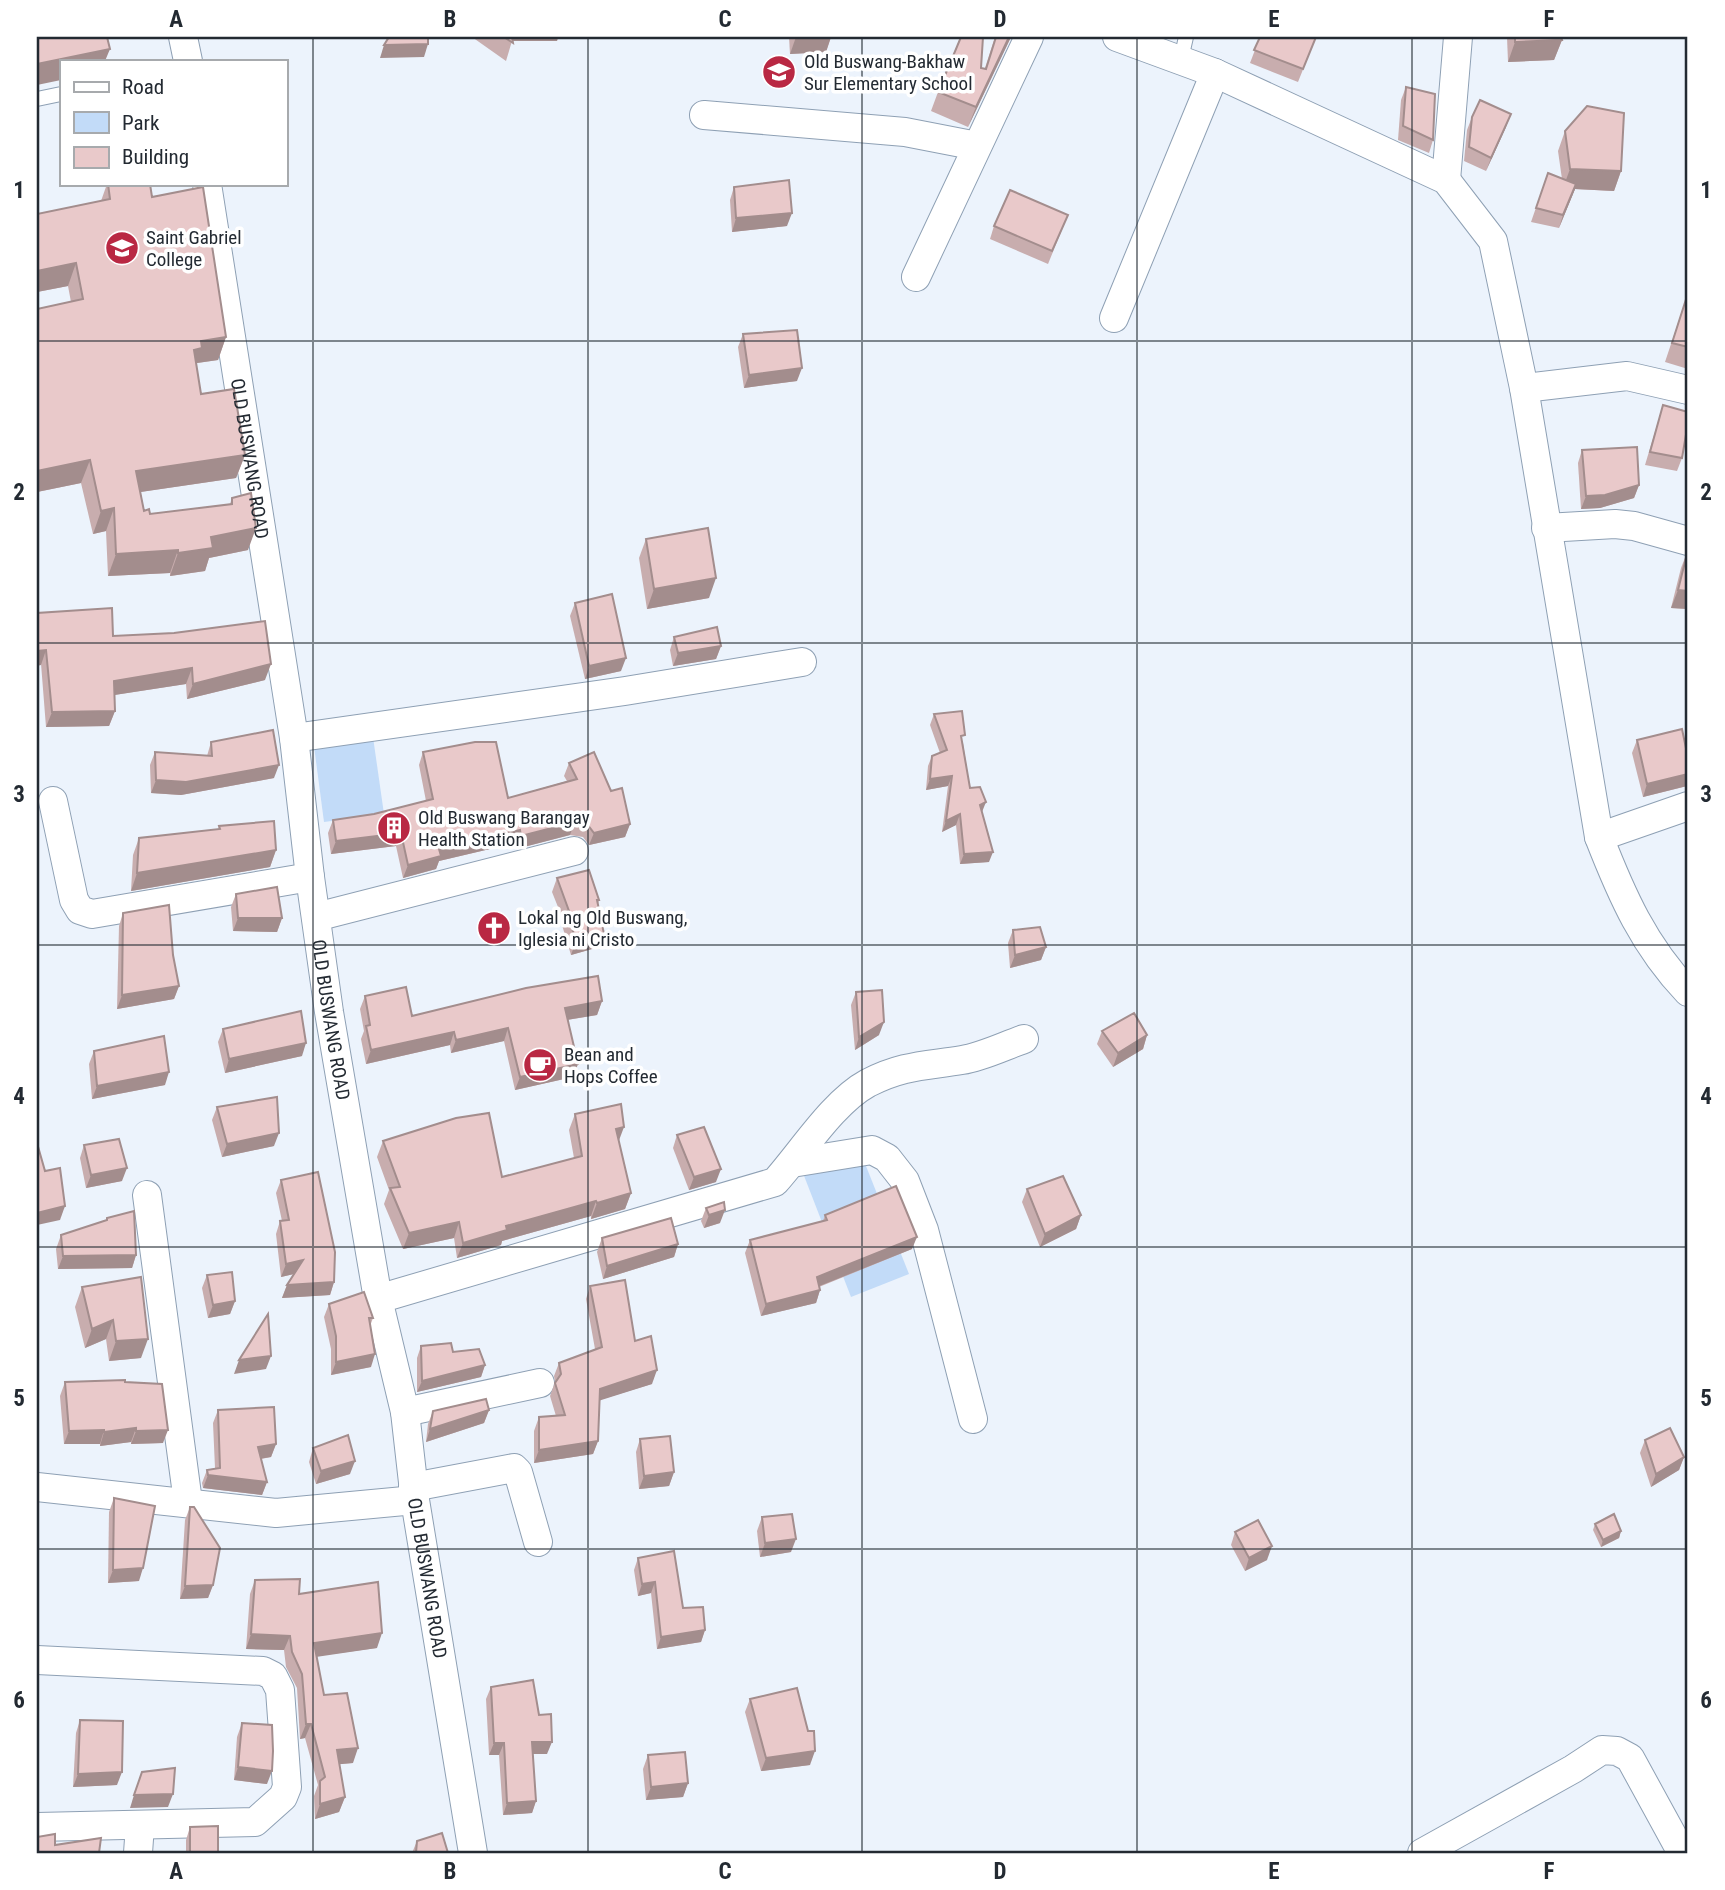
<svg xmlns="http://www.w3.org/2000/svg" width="1725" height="1890" viewBox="0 0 1725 1890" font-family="'Roboto Condensed',sans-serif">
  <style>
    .green { fill: #c2dbf8 }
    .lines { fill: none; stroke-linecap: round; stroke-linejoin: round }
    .service-casing { stroke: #8ea0b4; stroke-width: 16 }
    .minor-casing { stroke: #8ea0b4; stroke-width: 30 }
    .service { stroke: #fff; stroke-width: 14 }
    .minor { stroke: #fff; stroke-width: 28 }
    .wall { fill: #c8adae }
    .shaded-wall { fill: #a38d8d }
    .building { fill: #e9c9ca; stroke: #a38d8d; stroke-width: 2 }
    .grid { fill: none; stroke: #232a32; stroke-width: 2; stroke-opacity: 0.55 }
    .labels { text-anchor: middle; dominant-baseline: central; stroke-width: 7; stroke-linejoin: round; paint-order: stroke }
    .poi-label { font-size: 19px; fill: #232a32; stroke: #fff; text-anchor: start }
    .street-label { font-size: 19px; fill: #232a32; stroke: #fff }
    .neatline { fill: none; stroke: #232a32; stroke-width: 2.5 }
    .grid-label { font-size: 23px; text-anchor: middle; font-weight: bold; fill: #232a32 }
  </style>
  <rect width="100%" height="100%" fill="#ecf3fc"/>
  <g class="green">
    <polygon points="371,723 384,814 324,822 312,731"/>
    <polygon points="858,1146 909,1274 851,1297 801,1168"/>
  </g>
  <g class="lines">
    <g class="service-casing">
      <g id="service">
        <polyline points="1181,59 1186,37"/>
        <polyline points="37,99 61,94"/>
      </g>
    </g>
    <g class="minor-casing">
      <g id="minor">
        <polyline points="183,37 188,61"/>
        <path d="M1117 37 1215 73 1446 180 1493 241 1524 388 1599 837C1622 896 1644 946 1688 992"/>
        <polyline points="704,115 905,132 977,146"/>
        <polyline points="1446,180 1458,37"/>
        <path id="s1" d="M207 184 294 738 310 877 329 1012 378 1299 405 1412 415 1500 473 1853"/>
        <polyline points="916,277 1029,37"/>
        <polyline points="1114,318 1215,73"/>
        <polyline points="1524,388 1627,376 1688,390"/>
        <polyline points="1546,528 1615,524 1634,526 1688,541"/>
        <polyline points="294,738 625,691 802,662"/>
        <polyline points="53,801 74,900 80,910 92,914 310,877"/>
        <polyline points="1599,837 1688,806"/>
        <polyline points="316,917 574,851"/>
        <polyline points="792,1163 872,1150 887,1158 905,1181 924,1230 973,1419"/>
        <polyline points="147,1195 188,1502"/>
        <path d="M378 1299 775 1182C802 1152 833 1102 868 1083 903 1065 925 1066 962 1060 982 1057 1004 1046 1024 1039"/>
        <polyline points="405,1412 540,1383"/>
        <polyline points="37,1487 276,1513 415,1500"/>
        <polyline points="413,1487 514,1468 518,1472 538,1542"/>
        <polyline points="37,1660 263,1671 273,1676 280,1690 287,1787 283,1797 255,1822 37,1827"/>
        <polyline points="138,1853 140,1825"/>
        <polyline points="1422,1853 1573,1769 1602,1750 1617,1751 1630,1758 1682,1853"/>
      </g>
    </g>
    <use href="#service" class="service"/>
    <use href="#minor" class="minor"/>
  </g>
  <g class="wall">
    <polygon points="472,37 558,37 557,41 512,41 506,61"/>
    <polygon points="789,37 831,37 826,52 790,54"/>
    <polygon points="995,37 1011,37 968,127 931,111 938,92 981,68 985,68"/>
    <polygon points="1260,37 1316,37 1298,82 1250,63"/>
    <polygon points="1507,37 1561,37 1562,40 1554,60 1508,62"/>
    <polygon points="1406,87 1433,140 1429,153 1398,140 1401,100"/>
    <polygon points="1472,117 1506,127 1486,171 1464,161 1467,130"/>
    <polygon points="1565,131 1621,171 1614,191 1575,189 1559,228 1531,222 1548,173 1562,179 1558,151"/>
    <polygon points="107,184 150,184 152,197 226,337 218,360 197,363 196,366 201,394 245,455 236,478 140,492 144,511 150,514 230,504 232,498 248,550 209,558 205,571 170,576 170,573 108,576 106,531 93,534 81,483 37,492 37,309 71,302 68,286 37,292 37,214 101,201"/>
    <polygon points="734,187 787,226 732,232 730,200"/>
    <polygon points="1068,215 1048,264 990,239 994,226"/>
    <polygon points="1688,293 1688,369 1665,362"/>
    <polygon points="743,334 797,381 744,388 738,347"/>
    <polygon points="1663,405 1682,458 1677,471 1645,465"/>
    <polygon points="1582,450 1639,485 1634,498 1600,508 1581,509 1578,463"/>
    <polygon points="646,539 709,598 647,609 639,558"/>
    <polygon points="1688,550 1688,609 1671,608 1681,568"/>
    <polygon points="575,603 621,671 585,679 570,616"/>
    <polygon points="37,613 113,636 265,680 187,699 186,684 114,695 115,711 109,726 46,727"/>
    <polygon points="674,637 721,646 716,659 673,666 670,650"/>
    <polygon points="934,714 963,743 970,788 982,812 989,862 960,864 956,825 942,832 948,786 926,790 928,766 932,756 940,753 930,725"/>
    <polygon points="1637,740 1687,786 1643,797 1632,753"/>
    <polygon points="211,742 274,778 181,795 151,793 150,765 155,752 207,756"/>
    <polygon points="423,752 508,798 567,781 564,776 569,763 611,791 630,824 625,837 589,845 583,837 570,835 516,849 515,843 439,861 436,869 403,878 396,846 331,854 328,833 333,820 374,814 426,801 419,765"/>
    <polygon points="219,826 276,850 270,867 131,891 133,855 139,838 218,830"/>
    <polygon points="557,878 599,900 598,904 599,947 571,955 562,925 564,922 552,892"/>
    <polygon points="236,894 282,918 277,932 233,931 231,907"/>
    <polygon points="123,913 179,986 174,999 117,1009 119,926"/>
    <polygon points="1013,930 1046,947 1041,960 1010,968 1008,943"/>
    <polygon points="856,992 879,1035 855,1050 851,1005"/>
    <polygon points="365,996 412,1016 602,1001 597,1015 567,1020 573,1077 515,1090 504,1041 451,1053 450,1045 366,1064 361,1039 364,1031 360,1009"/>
    <polygon points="223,1029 302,1056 225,1073 218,1042"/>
    <polygon points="1102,1031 1147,1035 1143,1049 1113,1067 1097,1044"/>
    <polygon points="94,1051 165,1085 92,1099 89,1064"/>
    <polygon points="217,1107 274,1146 222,1157 212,1120"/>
    <polygon points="575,1114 619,1141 631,1193 625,1209 591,1219 591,1216 502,1241 501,1245 457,1258 454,1238 403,1249 384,1204 389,1190 377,1157 383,1141 502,1177 574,1158 569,1130"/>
    <polygon points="677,1135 716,1182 689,1190 673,1148"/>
    <polygon points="84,1145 122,1181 86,1188 80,1158"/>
    <polygon points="281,1180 334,1282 330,1295 282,1298 287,1285 294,1274 281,1277 276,1234 280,1221 282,1221 276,1193"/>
    <polygon points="1027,1189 1081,1215 1076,1229 1040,1247 1022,1202"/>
    <polygon points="706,1208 720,1223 704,1228 701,1221"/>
    <polygon points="825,1215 912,1249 819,1287 820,1290 816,1303 761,1316 745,1253 750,1240 823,1221"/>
    <polygon points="107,1218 136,1255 132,1268 58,1269 56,1249 61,1235 106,1220"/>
    <polygon points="602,1238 678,1244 674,1257 603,1279 597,1252"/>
    <polygon points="207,1275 235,1301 230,1314 208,1318 202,1288"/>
    <polygon points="141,1277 141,1358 109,1361 106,1339 85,1348 75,1307 82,1287"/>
    <polygon points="590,1286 635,1341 652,1384 599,1400 598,1441 593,1454 534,1463 534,1431 539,1417 556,1416 550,1396 555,1382 554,1376 559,1363 595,1349 586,1299"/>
    <polygon points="329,1304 373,1318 370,1326 371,1367 331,1375 331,1349 324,1317"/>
    <polygon points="421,1346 453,1352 485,1365 481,1377 417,1392 417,1358"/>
    <polygon points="65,1382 125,1382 163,1443 131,1444 131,1442 100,1446 100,1444 64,1444 60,1396"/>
    <polygon points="218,1410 276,1444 271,1457 261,1459 267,1482 262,1495 203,1488 202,1483 207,1470 215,1468 213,1423"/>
    <polygon points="489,1410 484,1423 426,1442 428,1424 433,1411"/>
    <polygon points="640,1439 674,1472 669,1486 639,1489 636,1452"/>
    <polygon points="1645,1440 1684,1457 1679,1470 1651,1487 1640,1453"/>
    <polygon points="313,1448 350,1474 316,1484 309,1462"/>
    <polygon points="114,1498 139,1581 108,1583 109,1512"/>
    <polygon points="190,1507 213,1585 208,1598 180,1599 185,1520"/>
    <polygon points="762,1517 791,1552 760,1557 757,1531"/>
    <polygon points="1595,1524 1621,1531 1619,1538 1601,1547 1593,1530"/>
    <polygon points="1235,1532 1267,1560 1245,1571 1231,1545"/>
    <polygon points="638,1558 705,1630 701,1642 657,1649 651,1593 638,1596 634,1570"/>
    <polygon points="255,1580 299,1594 377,1648 317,1656 324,1695 353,1763 339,1764 345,1797 339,1812 315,1819 314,1796 318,1785 305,1738 300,1739 297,1688 286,1667 284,1650 246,1649 250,1594"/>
    <polygon points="491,1687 539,1715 547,1754 533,1754 536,1801 532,1813 503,1815 499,1755 489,1755 486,1699"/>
    <polygon points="750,1699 810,1765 761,1771 745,1712"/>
    <polygon points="80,1720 117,1785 73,1787 76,1733"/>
    <polygon points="242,1723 267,1784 234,1780 237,1737"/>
    <polygon points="648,1755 688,1783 683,1797 646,1800 643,1769"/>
    <polygon points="218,1826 217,1853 186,1853 186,1840 190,1827"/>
    <polygon points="417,1841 448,1853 412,1853"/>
  </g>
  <g class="shaded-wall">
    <polygon points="506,37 558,37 557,41 510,41"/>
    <polygon points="796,37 831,37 826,52 790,54"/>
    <polygon points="1009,37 1011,37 968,127 976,107"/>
    <polygon points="1562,40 1554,60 1508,62 1515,42"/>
    <polygon points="428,44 424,57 380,58 384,45"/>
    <polygon points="110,49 105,61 61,61 61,80 37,85 37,64"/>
    <polygon points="1511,114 1506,127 1486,171 1491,158"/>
    <polygon points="1570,169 1621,171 1614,191 1575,189 1559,228 1563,215 1563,188"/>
    <polygon points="792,213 787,226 732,232 736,218"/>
    <polygon points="76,263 68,286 37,292 37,271"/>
    <polygon points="226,337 218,360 197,363 194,371 194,350 201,341"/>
    <polygon points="802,368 797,381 744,388 749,375"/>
    <polygon points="245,455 236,478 127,494 136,471"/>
    <polygon points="90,460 81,483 37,492 37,471"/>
    <polygon points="1639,485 1634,498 1600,508 1581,509 1586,496"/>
    <polygon points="114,508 106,531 93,534 101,511"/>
    <polygon points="256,528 248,550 209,558 205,571 170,576 178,553 211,537"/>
    <polygon points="178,550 170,573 108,576 116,554"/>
    <polygon points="716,578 709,598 647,609 654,589"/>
    <polygon points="1678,590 1688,591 1688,609 1671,608"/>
    <polygon points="721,646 716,659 673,666 678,653"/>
    <polygon points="46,650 41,665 37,666 37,651"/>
    <polygon points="626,658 621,671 585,679 589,666"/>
    <polygon points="271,664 265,680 187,699 193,684"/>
    <polygon points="192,668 186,684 108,696 114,681"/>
    <polygon points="115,711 109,726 46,727 52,712"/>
    <polygon points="279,765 274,778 181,795 151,793 156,780"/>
    <polygon points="1688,774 1688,782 1687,786 1643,797 1647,784"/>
    <polygon points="952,776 948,786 926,790 930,779"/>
    <polygon points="986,802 982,812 976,815 980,805"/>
    <polygon points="960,814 956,825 942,832 946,821"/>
    <polygon points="575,822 570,835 516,849 521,836"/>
    <polygon points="630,824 625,837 589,845 594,833"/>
    <polygon points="520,830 515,843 439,861 436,869 403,878 408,865 439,849"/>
    <polygon points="401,833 396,846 331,854 336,841"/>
    <polygon points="276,850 270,867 131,891 137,873"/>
    <polygon points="993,852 989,862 960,864 964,854"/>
    <polygon points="238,918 282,918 277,932 233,931"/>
    <polygon points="604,934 599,947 571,955 576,941"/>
    <polygon points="1046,947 1041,960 1010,968 1015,955"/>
    <polygon points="179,986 174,999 117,1009 122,995"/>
    <polygon points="602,1001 597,1015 560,1021 565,1008"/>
    <polygon points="884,1022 879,1035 855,1050 859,1037"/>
    <polygon points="508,1028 504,1041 451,1053 456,1040"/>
    <polygon points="454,1032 450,1045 366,1064 371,1050"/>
    <polygon points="1147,1035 1143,1049 1113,1067 1118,1053"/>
    <polygon points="306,1043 302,1056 225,1073 229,1059"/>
    <polygon points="578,1064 573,1077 515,1090 520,1077"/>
    <polygon points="169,1072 165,1085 92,1099 97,1086"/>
    <polygon points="624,1127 618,1143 616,1129"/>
    <polygon points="279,1133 274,1146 222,1157 227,1144"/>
    <polygon points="127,1168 122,1181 86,1188 91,1175"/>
    <polygon points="721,1169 716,1182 689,1190 694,1177"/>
    <polygon points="631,1193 625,1209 591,1219 597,1203"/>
    <polygon points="596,1201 591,1216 502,1241 501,1245 457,1258 463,1243 506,1226"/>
    <polygon points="65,1206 60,1220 37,1225 37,1213"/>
    <polygon points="725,1210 720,1223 704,1228 709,1215"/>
    <polygon points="1081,1215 1076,1229 1040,1247 1045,1234"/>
    <polygon points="459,1222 454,1238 403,1249 409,1233"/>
    <polygon points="917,1237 912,1249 812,1289 817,1277"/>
    <polygon points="678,1244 674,1257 603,1279 607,1266"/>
    <polygon points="136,1255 132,1268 58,1269 63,1256"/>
    <polygon points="303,1260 298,1273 281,1277 286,1264"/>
    <polygon points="334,1282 330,1295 282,1298 287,1285"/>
    <polygon points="820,1290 816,1303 761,1316 766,1304"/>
    <polygon points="235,1301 230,1314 208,1318 213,1305"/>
    <polygon points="113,1320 106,1339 85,1348 92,1329"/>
    <polygon points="148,1339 141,1358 109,1361 116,1341"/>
    <polygon points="375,1354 371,1367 331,1375 336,1362"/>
    <polygon points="271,1356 266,1369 234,1374 239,1360"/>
    <polygon points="485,1365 481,1377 417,1392 422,1381"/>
    <polygon points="657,1370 652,1384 595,1402 600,1389"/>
    <polygon points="489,1410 484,1423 426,1442 430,1429"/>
    <polygon points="136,1428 131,1442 100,1446 104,1432"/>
    <polygon points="104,1430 100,1444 64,1444 69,1431"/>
    <polygon points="168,1430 163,1443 131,1444 136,1431"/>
    <polygon points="598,1441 593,1454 534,1463 539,1450"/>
    <polygon points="276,1444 271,1457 253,1460 258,1447"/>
    <polygon points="1684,1457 1679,1470 1651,1487 1656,1474"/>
    <polygon points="355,1461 350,1474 316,1484 321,1471"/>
    <polygon points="674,1472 669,1486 639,1489 644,1476"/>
    <polygon points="208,1475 267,1482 262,1495 203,1488"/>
    <polygon points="1621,1531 1619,1538 1601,1547 1603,1540"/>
    <polygon points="796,1539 791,1552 760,1557 765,1543"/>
    <polygon points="1272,1546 1267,1560 1245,1571 1249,1558"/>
    <polygon points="143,1568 139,1581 108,1583 113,1570"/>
    <polygon points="655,1582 651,1593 638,1596 642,1584"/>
    <polygon points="213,1585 208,1598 180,1599 185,1586"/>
    <polygon points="705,1630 701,1642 657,1649 661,1637"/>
    <polygon points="382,1633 377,1648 309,1658 314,1643"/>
    <polygon points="251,1634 290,1636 284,1650 246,1649"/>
    <polygon points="306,1724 311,1724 305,1738 300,1739"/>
    <polygon points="532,1742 552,1742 547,1754 528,1754"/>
    <polygon points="494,1743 504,1743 499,1755 489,1755"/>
    <polygon points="358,1748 353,1763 331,1765 337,1750"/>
    <polygon points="815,1751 810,1765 761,1771 766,1758"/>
    <polygon points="238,1767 272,1771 267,1784 234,1780"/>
    <polygon points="122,1772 117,1785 73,1787 78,1774"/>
    <polygon points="688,1783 683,1797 646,1800 651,1787"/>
    <polygon points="173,1794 168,1807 130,1808 134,1795"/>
    <polygon points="345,1797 339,1812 315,1819 320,1804"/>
    <polygon points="536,1801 532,1813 503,1815 507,1803"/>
  </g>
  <g class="building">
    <polygon points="37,37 107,37 110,49 37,64"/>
    <polygon points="389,37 428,37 428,44 384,45"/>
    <polygon points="504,37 512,37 513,43"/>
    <polygon points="961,37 983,37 981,68 986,69 996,37 1009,37 976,107 938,92"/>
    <polygon points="1260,37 1316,37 1303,69 1254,50"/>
    <polygon points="1515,37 1561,37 1562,40 1515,42"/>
    <polygon points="1406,87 1435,94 1433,140 1403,126"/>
    <polygon points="1480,100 1511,114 1491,158 1469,147 1472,117"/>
    <polygon points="1587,106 1624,113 1621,171 1570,169 1565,131"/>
    <polygon points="1548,173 1576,184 1563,215 1536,208"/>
    <polygon points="789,180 792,213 736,218 734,187"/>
    <polygon points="108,184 150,184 152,197 203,187 226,337 201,341 202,348 194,350 201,394 234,389 245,455 136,471 144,511 149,509 150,514 232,504 232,498 251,493 256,528 211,537 213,548 178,553 178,550 116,554 114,508 101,511 90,460 37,471 37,309 83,299 76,263 37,271 37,214 110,199"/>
    <polygon points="1010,190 1068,215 1052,251 994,226"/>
    <polygon points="1688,293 1688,347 1672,343"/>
    <polygon points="797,330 802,368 749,375 743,334"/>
    <polygon points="1663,405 1688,412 1688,423 1682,458 1650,452"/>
    <polygon points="1637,447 1639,485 1605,495 1586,496 1582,450"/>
    <polygon points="708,528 716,578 654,589 646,539"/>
    <polygon points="1688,550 1688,591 1678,590"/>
    <polygon points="612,594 626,658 589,666 575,603"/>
    <polygon points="112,608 113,636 174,633 265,621 271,664 193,684 192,668 114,681 115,711 52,712 46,650 37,651 37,613"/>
    <polygon points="717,627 721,646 678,653 674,637"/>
    <polygon points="962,711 965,735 961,736 970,788 980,787 986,802 980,805 993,852 964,854 960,814 946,821 952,776 930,779 932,756 947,750 934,714"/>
    <polygon points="1682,729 1688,758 1688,774 1647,784 1637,740"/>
    <polygon points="273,730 279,765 186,782 156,780 155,752 212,756 211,742"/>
    <polygon points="475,742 496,742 508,798 577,779 569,763 594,752 611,791 622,788 630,824 594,833 587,824 575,822 521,836 520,830 439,849 441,856 408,865 401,833 336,841 333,820 374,814 433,799 423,752"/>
    <polygon points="274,821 276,850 137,873 139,838 220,829 219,826"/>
    <polygon points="589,870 599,900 597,900 604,934 576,941 567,912 569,911 557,878"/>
    <polygon points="277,887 282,918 238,918 236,894"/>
    <polygon points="169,905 173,955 179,986 122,995 123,913"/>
    <polygon points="1040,927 1046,947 1015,955 1013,930"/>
    <polygon points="598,976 602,1001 565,1008 578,1064 520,1077 508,1028 456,1040 454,1032 371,1050 366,1026 370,1025 365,996 406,987 412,1016 526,988"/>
    <polygon points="882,990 884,1022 859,1037 856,992"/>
    <polygon points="301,1011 306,1043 229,1059 223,1029"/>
    <polygon points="1134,1013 1147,1035 1118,1053 1102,1031"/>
    <polygon points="164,1036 169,1072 97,1086 94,1051"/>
    <polygon points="277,1097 279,1133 227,1144 217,1107"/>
    <polygon points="621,1104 624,1127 616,1129 631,1193 597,1203 596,1201 506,1226 507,1230 463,1243 459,1222 409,1233 390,1188 400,1187 383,1141 456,1118 489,1113 502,1177 582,1156 575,1114"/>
    <polygon points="704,1127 721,1169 694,1177 677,1135"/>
    <polygon points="119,1139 127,1168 91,1175 84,1145"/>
    <polygon points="37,1143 45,1171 60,1168 65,1206 37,1213"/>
    <polygon points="318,1172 335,1252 334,1282 287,1285 303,1260 286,1264 280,1221 289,1220 281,1180"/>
    <polygon points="1063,1176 1081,1215 1045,1234 1027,1189"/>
    <polygon points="896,1186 917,1237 817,1277 820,1290 766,1304 750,1240 827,1220 825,1215"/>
    <polygon points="724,1202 725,1210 709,1215 706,1208"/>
    <polygon points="134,1211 136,1255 63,1256 61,1235 107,1220 107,1218"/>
    <polygon points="671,1218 678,1244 607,1266 602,1238"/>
    <polygon points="232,1272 235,1301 213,1305 207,1275"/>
    <polygon points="141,1277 148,1339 116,1341 113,1320 92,1329 82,1287"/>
    <polygon points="625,1280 635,1341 651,1336 657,1370 600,1389 598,1441 539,1450 539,1417 565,1415 555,1383 561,1374 559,1363 602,1347 590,1286"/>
    <polygon points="364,1292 373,1318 369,1318 375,1354 336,1362 336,1336 329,1304"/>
    <polygon points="268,1314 271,1356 239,1360"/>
    <polygon points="451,1343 453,1352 479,1349 485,1365 422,1381 421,1346"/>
    <polygon points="125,1380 125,1382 162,1384 168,1430 136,1431 136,1428 104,1432 104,1430 69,1431 65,1382"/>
    <polygon points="486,1399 489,1410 430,1429 433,1411"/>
    <polygon points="274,1407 276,1444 258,1447 267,1482 208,1475 207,1470 220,1468 218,1410"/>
    <polygon points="1670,1428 1684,1457 1656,1474 1645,1440"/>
    <polygon points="348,1435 355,1461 321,1471 313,1448"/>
    <polygon points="670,1436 674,1472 644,1476 640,1439"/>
    <polygon points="114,1498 155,1506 143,1568 113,1570"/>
    <polygon points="190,1507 194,1507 220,1548 213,1585 185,1586"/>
    <polygon points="792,1514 796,1539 765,1543 762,1517"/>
    <polygon points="1614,1514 1621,1531 1603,1540 1595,1524"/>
    <polygon points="1258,1520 1272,1546 1249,1558 1235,1532"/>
    <polygon points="674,1551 683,1608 703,1607 705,1630 661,1637 655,1582 642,1584 638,1558"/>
    <polygon points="300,1579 299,1594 378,1582 382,1633 314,1643 324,1695 347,1693 358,1748 337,1750 345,1797 320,1804 320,1781 325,1777 311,1724 306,1724 302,1674 292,1652 290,1636 251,1634 255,1580"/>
    <polygon points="533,1680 539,1715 551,1714 552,1742 532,1742 536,1801 507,1803 504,1743 494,1743 491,1687"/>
    <polygon points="797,1688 808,1731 814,1731 815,1751 766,1758 750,1699"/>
    <polygon points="80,1720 123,1721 122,1772 78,1774"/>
    <polygon points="242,1723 272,1725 273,1751 272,1771 238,1767"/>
    <polygon points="685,1752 688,1783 651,1787 648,1755"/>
    <polygon points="175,1768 173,1794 134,1795 142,1772"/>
    <polygon points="218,1826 218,1852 190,1853 190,1827"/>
    <polygon points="442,1833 448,1853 416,1853 417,1841"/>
    <polygon points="55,1834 55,1845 101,1838 99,1853 37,1853 37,1837"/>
  </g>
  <path class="grid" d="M313 37V1853M588 37V1853M862 37V1853M1137 37V1853M1412 37V1853M37 341H1688M37 643H1688M37 945H1688M37 1247H1688M37 1549H1688"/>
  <defs>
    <g id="school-disc" transform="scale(1.75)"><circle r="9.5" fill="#b92843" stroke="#fff"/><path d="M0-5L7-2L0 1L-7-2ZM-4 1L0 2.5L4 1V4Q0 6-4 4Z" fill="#fff"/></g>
    <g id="university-disc" transform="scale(1.75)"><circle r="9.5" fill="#b92843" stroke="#fff"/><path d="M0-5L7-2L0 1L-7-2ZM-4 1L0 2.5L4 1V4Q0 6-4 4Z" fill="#fff"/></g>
    <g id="building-disc" transform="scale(1.75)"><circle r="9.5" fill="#b92843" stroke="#fff"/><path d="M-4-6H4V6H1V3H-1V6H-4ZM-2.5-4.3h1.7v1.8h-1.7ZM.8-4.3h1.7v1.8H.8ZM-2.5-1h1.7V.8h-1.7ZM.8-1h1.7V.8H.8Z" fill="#fff"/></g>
    <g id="church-disc" transform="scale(1.75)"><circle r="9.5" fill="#b92843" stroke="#fff"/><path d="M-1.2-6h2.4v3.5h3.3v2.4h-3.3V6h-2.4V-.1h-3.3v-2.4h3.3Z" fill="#fff"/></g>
    <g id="cafe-disc" transform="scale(1.75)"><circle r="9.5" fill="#b92843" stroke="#fff"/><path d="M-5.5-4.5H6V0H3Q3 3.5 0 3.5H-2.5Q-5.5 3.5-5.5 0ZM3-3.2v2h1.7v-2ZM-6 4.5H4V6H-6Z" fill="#fff"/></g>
  </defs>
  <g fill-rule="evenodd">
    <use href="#school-disc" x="779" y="72"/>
    <use href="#university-disc" x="122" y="248"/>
    <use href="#building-disc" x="394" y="828"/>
    <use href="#church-disc" x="494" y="928"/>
    <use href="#cafe-disc" x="540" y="1065"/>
  </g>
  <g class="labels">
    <g class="poi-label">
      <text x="804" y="61">Old Buswang-Bakhaw<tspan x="804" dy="22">Sur Elementary School</tspan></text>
      <text x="146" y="237">Saint Gabriel<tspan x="146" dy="22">College</tspan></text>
      <text x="418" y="817">Old Buswang Barangay<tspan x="418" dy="22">Health Station</tspan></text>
      <text x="518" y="917">Lokal ng Old Buswang,<tspan x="518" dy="22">Iglesia ni Cristo</tspan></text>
      <text x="564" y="1054">Bean and<tspan x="564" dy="22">Hops Coffee</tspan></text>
    </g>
    <g class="street-label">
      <text stroke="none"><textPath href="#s1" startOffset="278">OLD BUSWANG ROAD</textPath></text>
      <text stroke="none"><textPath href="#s1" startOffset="845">OLD BUSWANG ROAD</textPath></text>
      <text stroke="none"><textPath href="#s1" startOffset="1412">OLD BUSWANG ROAD</textPath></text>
    </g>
  </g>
  <rect width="1725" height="1890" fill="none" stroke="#ffffff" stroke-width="77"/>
  <rect x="60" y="60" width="228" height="126" fill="#ffffff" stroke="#a7aaad" stroke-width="2"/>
  <rect x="74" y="82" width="35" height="10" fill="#ffffff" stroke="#a7aaad" stroke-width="2"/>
  <text x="122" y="94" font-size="21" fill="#232a32">Road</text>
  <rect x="74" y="112" width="35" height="21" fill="#c2dbf8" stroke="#a7aaad" stroke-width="2"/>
  <text x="122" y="130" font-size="21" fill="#232a32">Park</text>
  <rect x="74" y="147" width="35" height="21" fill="#e9c9ca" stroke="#a7aaad" stroke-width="2"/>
  <text x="122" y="164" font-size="21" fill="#232a32">Building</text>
  <rect x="38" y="38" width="1648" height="1814" class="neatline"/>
  <g class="grid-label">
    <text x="176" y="27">A</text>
    <text x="450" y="27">B</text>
    <text x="725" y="27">C</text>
    <text x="1000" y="27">D</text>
    <text x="1274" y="27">E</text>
    <text x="1549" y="27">F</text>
    <text x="19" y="198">1</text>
    <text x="1706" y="198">1</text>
    <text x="19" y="500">2</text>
    <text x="1706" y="500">2</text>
    <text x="19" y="802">3</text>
    <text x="1706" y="802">3</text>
    <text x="19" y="1104">4</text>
    <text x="1706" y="1104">4</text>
    <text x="19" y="1406">5</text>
    <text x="1706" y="1406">5</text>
    <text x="19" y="1708">6</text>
    <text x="1706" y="1708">6</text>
    <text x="176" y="1879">A</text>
    <text x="450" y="1879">B</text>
    <text x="725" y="1879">C</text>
    <text x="1000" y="1879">D</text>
    <text x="1274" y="1879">E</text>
    <text x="1549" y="1879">F</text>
  </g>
</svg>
